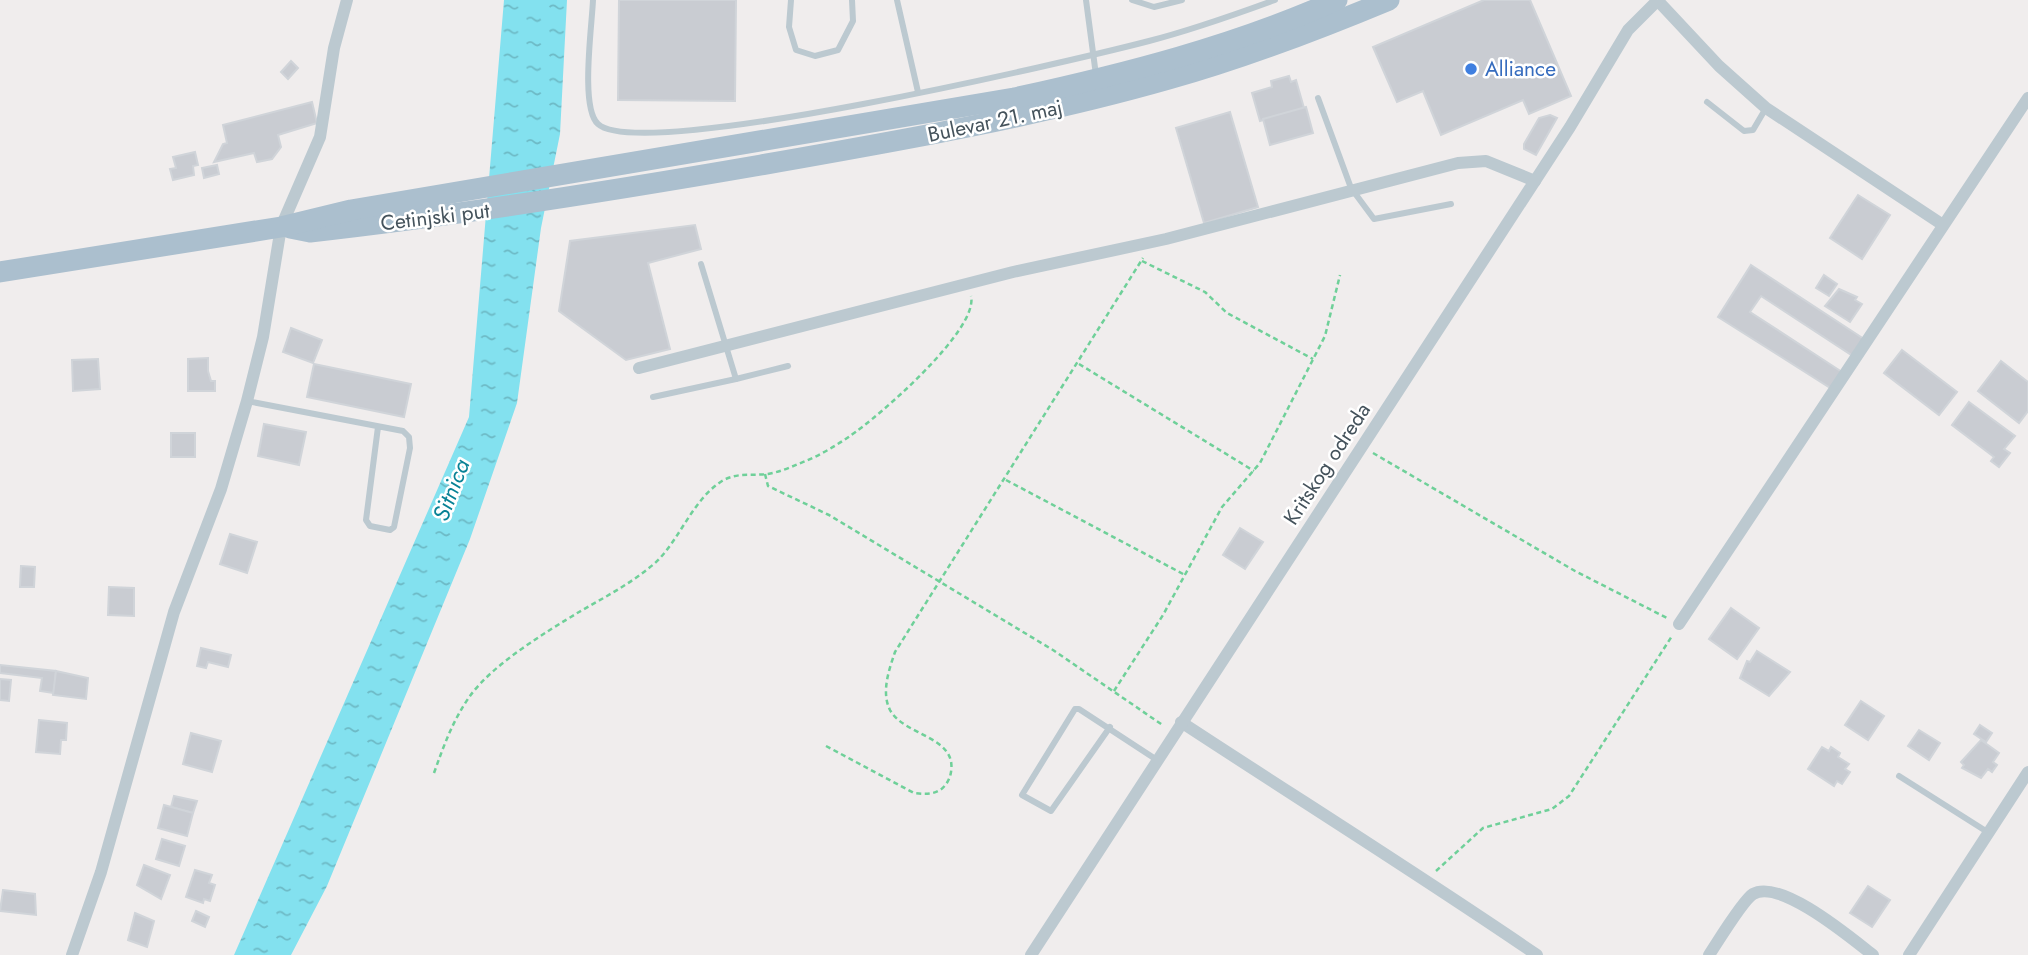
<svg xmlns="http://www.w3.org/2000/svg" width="2028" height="955" viewBox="0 0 2028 955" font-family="Jost,sans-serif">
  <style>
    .water { fill: url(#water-ripples) }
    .building { fill: #c9ccd2; stroke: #d0d4d9; stroke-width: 2 }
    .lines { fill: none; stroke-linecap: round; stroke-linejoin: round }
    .path { stroke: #6fd099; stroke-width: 2.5; stroke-dasharray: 5 3.5; stroke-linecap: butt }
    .lane { stroke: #bcc9d0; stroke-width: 6 }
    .street { stroke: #bcc9d0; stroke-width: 12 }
    .primary { stroke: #abbfce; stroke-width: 21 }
    .shop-dot { fill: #3f7fe0; stroke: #fff; stroke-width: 2.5 }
    .labels { text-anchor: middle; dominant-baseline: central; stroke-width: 5; stroke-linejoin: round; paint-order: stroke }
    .shop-label { font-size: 21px; fill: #366cbe; stroke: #fff; text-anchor: start }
    .street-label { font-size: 21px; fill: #44525b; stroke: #fff }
    .water-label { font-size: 23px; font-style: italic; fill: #088296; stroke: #fff }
  </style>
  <defs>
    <pattern id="water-ripples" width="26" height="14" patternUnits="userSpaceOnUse" patternTransform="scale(1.75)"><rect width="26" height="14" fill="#83e1ef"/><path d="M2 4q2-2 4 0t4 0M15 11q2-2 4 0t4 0" fill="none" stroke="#6db9c5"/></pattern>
  </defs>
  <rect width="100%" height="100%" fill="#f0eded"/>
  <polygon class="water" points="504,0 567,0 560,134 541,228 517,403 470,539 327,886 291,955 234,955 469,417"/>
  <g class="building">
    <polygon points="619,0 736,0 735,101 618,100"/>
    <polygon points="1484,0 1530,0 1571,96 1529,114 1523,100 1441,135 1423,91 1397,102 1373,47"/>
    <polygon points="291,61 298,68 288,79 281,72"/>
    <polygon points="1289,76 1291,82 1296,80 1304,108 1260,121 1252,93 1272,87 1271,81"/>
    <polygon points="312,102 317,123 278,135 281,147 272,159 257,162 254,153 214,162 223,144 227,143 223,125"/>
    <polygon points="1306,107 1313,133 1270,145 1263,119"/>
    <polygon points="1230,112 1258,207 1204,223 1176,128"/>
    <polygon points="1550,115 1557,118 1536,155 1524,149 1524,144 1539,118"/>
    <polygon points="195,152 198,165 193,166 194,175 173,180 170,169 176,168 173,157"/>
    <polygon points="217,165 219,174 204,178 202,168"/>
    <polygon points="1858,195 1890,215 1862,259 1830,238"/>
    <polygon points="695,225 701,249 648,263 670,349 626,360 559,311 570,241"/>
    <polygon points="1751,265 1864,339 1853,356 1761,296 1750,312 1842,372 1832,389 1718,317"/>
    <polygon points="1824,275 1837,284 1829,296 1816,288"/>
    <polygon points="1839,289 1857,297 1855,300 1862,304 1850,322 1825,306"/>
    <polygon points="291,328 322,340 313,363 283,352"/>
    <polygon points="1902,350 1957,392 1939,415 1884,373"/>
    <polygon points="208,358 208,371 211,381 215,381 215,391 188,391 188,359"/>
    <polygon points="98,359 100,389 73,391 72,360"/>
    <polygon points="2001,361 2028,382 2028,411 2019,423 1978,391"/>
    <polygon points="314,364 411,384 404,417 307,397"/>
    <polygon points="1969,402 2015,436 2004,449 2010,453 1999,467 1991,461 1994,457 1952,425"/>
    <polygon points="264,424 306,432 299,465 258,456"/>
    <rect x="171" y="433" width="24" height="24"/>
    <polygon points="1240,528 1263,542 1245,569 1223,555"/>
    <polygon points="230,534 257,542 247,573 220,564"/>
    <polygon points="21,566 35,567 34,587 20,587"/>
    <polygon points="109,587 134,588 134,616 108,615"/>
    <polygon points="1731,608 1759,628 1737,659 1709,639"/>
    <polygon points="201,648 231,655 228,667 208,662 206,668 197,666"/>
    <polygon points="1757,651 1790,672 1769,696 1740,678 1747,661 1750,662"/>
    <polygon points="0,665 56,671 54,693 40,691 42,678 0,673"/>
    <polygon points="56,671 88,678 86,699 53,695"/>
    <polygon points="0,679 11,680 9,701 0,700"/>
    <polygon points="1861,701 1884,716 1868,740 1845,725"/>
    <polygon points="39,720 67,723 66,740 61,740 60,754 36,752"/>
    <polygon points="1980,725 1992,733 1986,742 1974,734"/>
    <polygon points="1919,730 1940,743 1929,760 1908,746"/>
    <polygon points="191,733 221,741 212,772 183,764"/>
    <polygon points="1981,740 1999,753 1993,762 1997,765 1992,772 1988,769 1981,778 1962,768 1964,765 1961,762"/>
    <polygon points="1822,747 1829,751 1831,747 1840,753 1838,757 1849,764 1845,769 1850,772 1842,784 1837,781 1834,786 1808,769"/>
    <polygon points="174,796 197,801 193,813 171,807"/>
    <polygon points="164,805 193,813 187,836 158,828"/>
    <polygon points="162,839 185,846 179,866 156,859"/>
    <polygon points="144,865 170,875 161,899 137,885"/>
    <polygon points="195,870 212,875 209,883 215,885 210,901 204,899 203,903 186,897"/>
    <polygon points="1868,886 1890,900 1872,927 1850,913"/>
    <polygon points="3,890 35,894 36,915 0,911"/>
    <polygon points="196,911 209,917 205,927 192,921"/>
    <polygon points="135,913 154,921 147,947 128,940"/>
  </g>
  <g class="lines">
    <g class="path">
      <polyline points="1142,261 1205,292 1227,313 1313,359"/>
      <polyline points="1079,364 1254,471"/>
      <polyline points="1373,453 1575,571 1667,618"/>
      <polyline points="765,474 768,486 829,515 1053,650 1164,726"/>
      <polyline points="1006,480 1185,575"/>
      <polyline points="1114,691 1163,615 1222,507 1260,463 1325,336 1340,275"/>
      <path d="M826 746 914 793C923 794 932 795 940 790 946 786 950 779 951 772 957 736 904 736 890 710 881 692 889 670 895 652L1143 258"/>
      <path d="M434 773C444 745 453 720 470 696 493 664 546 632 579 612 605 597 632 583 655 563 680 540 692 500 722 481 737 472 752 476 768 474 779 472 789 468 798 464 817 457 834 447 850 436 878 417 979 330 971 296"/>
      <polyline points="1436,871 1483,828 1552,809 1569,796 1672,636"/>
    </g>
    <g class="lane">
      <path d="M593 0C592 26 580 108 598 124 640 163 1076 60 1149 41 1192 30 1234 15 1275 0"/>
      <polyline points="791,0 789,27 796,50 815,56 838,50 853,21 852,0"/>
      <polyline points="897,0 918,92"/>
      <polyline points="1086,0 1096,75"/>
      <polyline points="1132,0 1154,7 1182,0"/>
      <polyline points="1318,98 1351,188 1374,219 1451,204"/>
      <polyline points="1707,102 1744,131 1753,130 1766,108"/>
      <polyline points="736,379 788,366"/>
      <polyline points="653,397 736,379 701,264"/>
      <polyline points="247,401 403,431 409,437 410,448 394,527 390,530 370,526 366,520 378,427"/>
      <polyline points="1110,727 1051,811 1022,795 1075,709 1079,709 1157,760"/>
      <polyline points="1899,776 1989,833"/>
    </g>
    <g class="street">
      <polyline points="1659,2 1719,66 1766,108 1943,225"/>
      <polyline points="639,368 1013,272 1166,239 1458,163 1486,161 1535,181"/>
      <polyline points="1679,624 2028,98"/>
      <path d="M1181 722C1300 800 1420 875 1537 955"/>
      <polyline points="72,955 101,872 174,612 221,489 247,401 263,337 281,227 320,137 334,48 347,0"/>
      <polyline points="1031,955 1570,127 1628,30 1658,0"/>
      <path d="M1709 955C1717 943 1743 900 1753 894 1780 878 1851 938 1873 955"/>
      <polyline points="1909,955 2028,772"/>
    </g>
    <g class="primary">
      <path d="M290 228 310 232C462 215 611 191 761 165 898 141 1036 117 1169 79 1244 58 1317 30 1389 0"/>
      <path d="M0 272 281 227 351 210 1014 98C1124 74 1234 46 1337 0"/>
    </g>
  </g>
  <circle class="shop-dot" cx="1471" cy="69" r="7"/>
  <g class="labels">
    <g class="shop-label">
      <text x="1485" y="69">Alliance</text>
    </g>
    <g class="street-label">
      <text transform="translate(995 121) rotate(-12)">Bulevar 21. maj</text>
      <text transform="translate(435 217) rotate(-7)">Cetinjski put</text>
      <text transform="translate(1327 464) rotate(-57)">Kritskog odreda</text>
    </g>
    <g class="water-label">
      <text transform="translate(451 490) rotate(-69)">Sitnica</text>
    </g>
  </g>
</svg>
